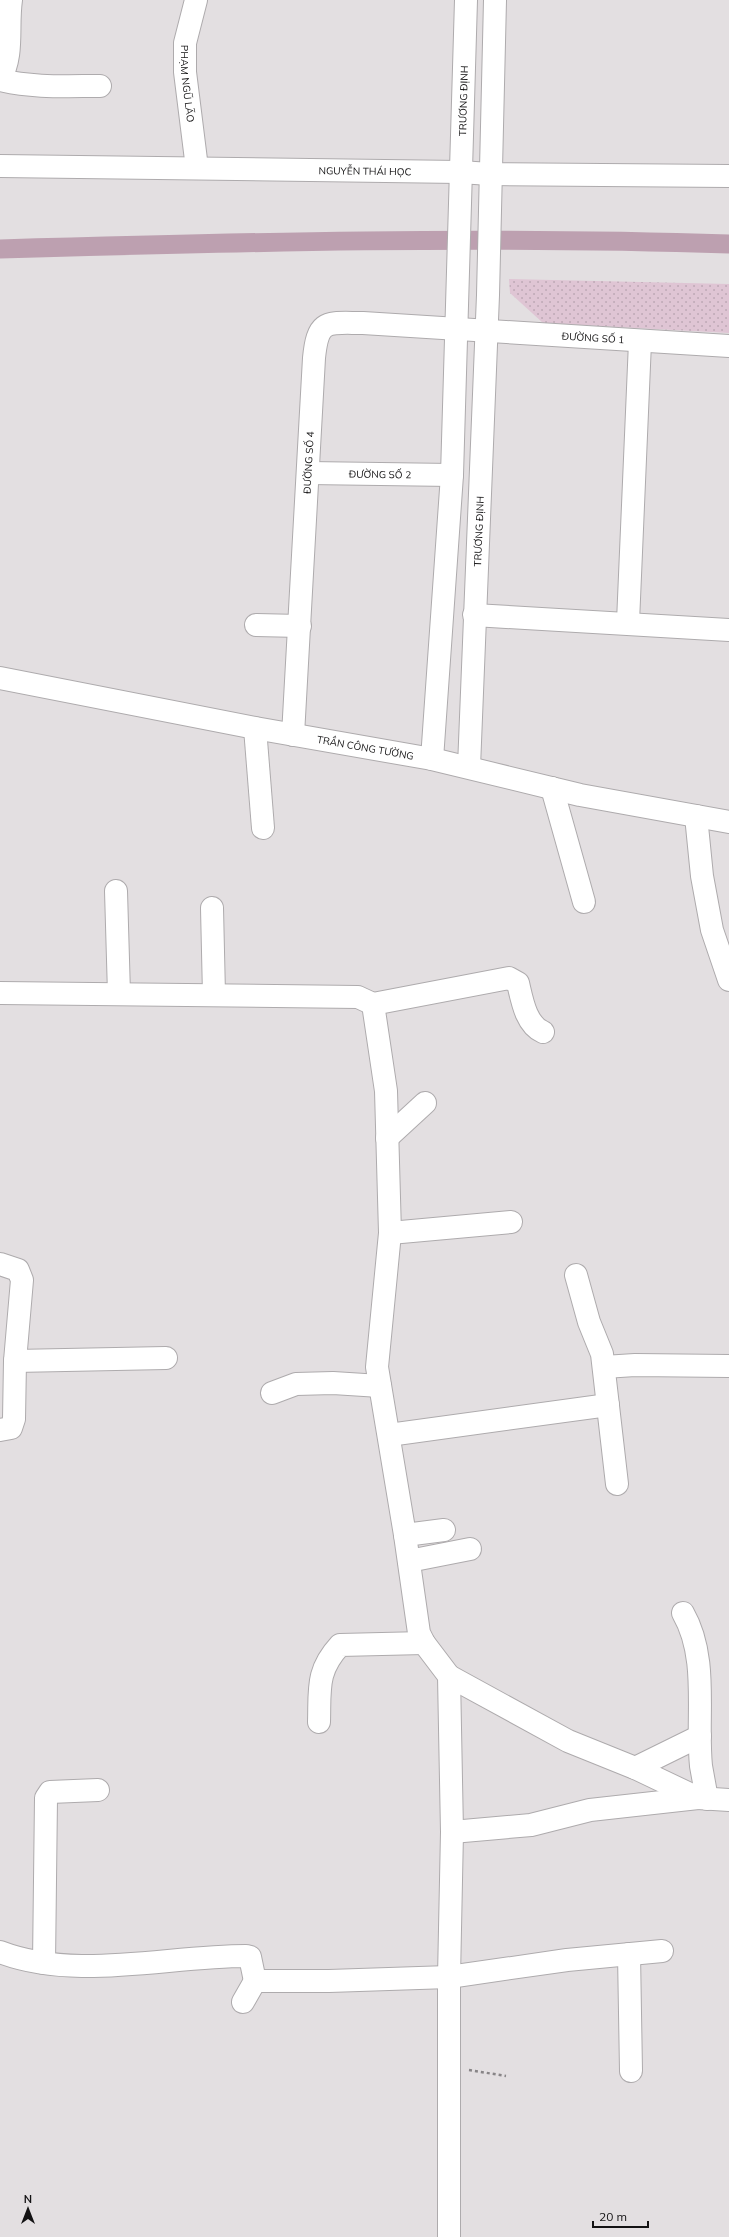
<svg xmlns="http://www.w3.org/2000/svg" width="729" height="2237" viewBox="0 0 729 2237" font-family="Mulish,sans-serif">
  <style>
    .park { fill: url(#park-dots) }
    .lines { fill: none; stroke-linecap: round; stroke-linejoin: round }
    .canal { stroke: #bda0b0; stroke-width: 19 }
    .minor-casing { stroke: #aeabad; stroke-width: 24 }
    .major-casing { stroke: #aeabad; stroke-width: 24 }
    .path { stroke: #888587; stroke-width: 2.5; stroke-dasharray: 3 3; stroke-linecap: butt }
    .minor { stroke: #fff; stroke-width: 22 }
    .major { stroke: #fff; stroke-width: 22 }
    .labels { text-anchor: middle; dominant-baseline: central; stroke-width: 4; stroke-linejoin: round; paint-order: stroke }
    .street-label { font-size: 10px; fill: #131213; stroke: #e3dfe1 }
  </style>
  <defs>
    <pattern id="park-dots" width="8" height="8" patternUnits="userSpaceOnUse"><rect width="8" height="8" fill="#dfc5d4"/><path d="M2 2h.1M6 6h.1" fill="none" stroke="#bea8b5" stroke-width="1.8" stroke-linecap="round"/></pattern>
  </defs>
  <rect width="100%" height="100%" fill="#e3dfe1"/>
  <polygon class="park" points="509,279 729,284 729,333 543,323 510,293"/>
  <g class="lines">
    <path class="canal" d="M0 249C242 242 487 236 729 244"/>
    <g class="minor-casing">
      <g id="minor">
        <path id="s1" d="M196 0 185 43V72L197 168"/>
        <path d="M0 79C14 55 7 27 11 0"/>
        <path d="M0 80C33 88 66 86 100 86"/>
        <path id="s2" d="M0 166 460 172 490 174 729 176"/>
        <path id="s3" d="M308 473 452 475"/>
        <polyline points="474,615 729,630"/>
        <polyline points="628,622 640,342"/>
        <polyline points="256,625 300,626"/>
        <polyline points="255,728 263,828"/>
        <path id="s4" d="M293 735 314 358C318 318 327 323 363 323L729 346"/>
        <polyline points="552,788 584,902"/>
        <polyline points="696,816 702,876 712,930 729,980"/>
        <polyline points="116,891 119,994"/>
        <polyline points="212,908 214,995"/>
        <path d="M0 993 358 997 373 1004 509 978 518 983C522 1000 526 1025 543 1032"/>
        <polyline points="373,1004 386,1091 390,1233 377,1367 405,1535 419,1633 424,1643 449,1676 452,1832 449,1977 449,2237"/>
        <polyline points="387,1138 425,1103"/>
        <polyline points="390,1233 511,1222"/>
        <polyline points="0,1264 18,1270 22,1280 15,1361 14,1419 11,1428 0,1430"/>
        <polyline points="576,1275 589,1322 602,1354 617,1484"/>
        <polyline points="15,1361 166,1358"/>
        <polyline points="604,1367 635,1365 729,1366"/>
        <polyline points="272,1393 296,1384 333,1383 380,1386"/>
        <polyline points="389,1435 608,1405"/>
        <polyline points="405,1535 444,1530"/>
        <polyline points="409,1561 470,1549"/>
        <path d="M683 1613C709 1658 696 1716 701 1766 703 1777 705 1788 707 1799"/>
        <polyline points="449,1676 568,1741 635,1768 698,1798 729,1800"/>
        <path d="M319 1722C320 1689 316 1671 340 1645L424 1643"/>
        <polyline points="635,1768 700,1736"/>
        <polyline points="452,1832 531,1825 590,1810 698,1798"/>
        <path d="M0 1952C75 1981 166 1956 246 1956L250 1957 255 1981H329L449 1977 567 1960 662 1951"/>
        <polyline points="629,1954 631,2071"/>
        <polyline points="44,1963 46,1798 50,1792 98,1790"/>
        <polyline points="243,2002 255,1981"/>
      </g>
    </g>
    <g class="major-casing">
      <g id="major">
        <path id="s5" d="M0 678 255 728 432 759 580 795 729 822"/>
        <path id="s6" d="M432 759 452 475 466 0"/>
        <path id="s7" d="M469 767 488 295 495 0"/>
      </g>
    </g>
    <polyline class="path" points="469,2070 506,2076"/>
    <use href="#minor" class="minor"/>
    <use href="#major" class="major"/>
  </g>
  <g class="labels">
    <g class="street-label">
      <text stroke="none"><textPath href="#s1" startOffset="85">PHẠM NGŨ LÃO</textPath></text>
      <text stroke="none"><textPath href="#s6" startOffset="659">TRƯƠNG ĐỊNH</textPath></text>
      <text stroke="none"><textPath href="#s2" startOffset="365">NGUYỄN THÁI HỌC</textPath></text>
      <text stroke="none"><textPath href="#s4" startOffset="681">ĐƯỜNG SỐ 1</textPath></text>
      <text stroke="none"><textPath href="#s4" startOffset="273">ĐƯỜNG SỐ 4</textPath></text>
      <text stroke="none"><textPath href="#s3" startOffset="72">ĐƯỜNG SỐ 2</textPath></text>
      <text stroke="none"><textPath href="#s7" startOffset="236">TRƯƠNG ĐỊNH</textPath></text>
      <text stroke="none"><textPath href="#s5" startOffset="372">TRẦN CÔNG TƯỜNG</textPath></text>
    </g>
  </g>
  <g transform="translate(28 2209)" stroke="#e3dfe1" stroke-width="3" paint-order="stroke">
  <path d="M0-3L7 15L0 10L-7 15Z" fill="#131213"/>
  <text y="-6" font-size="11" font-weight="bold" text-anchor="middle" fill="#131213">N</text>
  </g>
  <path d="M593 2221v6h55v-6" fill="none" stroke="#131213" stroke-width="2"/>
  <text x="599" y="2221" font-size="12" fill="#131213" stroke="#e3dfe1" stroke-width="3" paint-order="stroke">20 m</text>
</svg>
